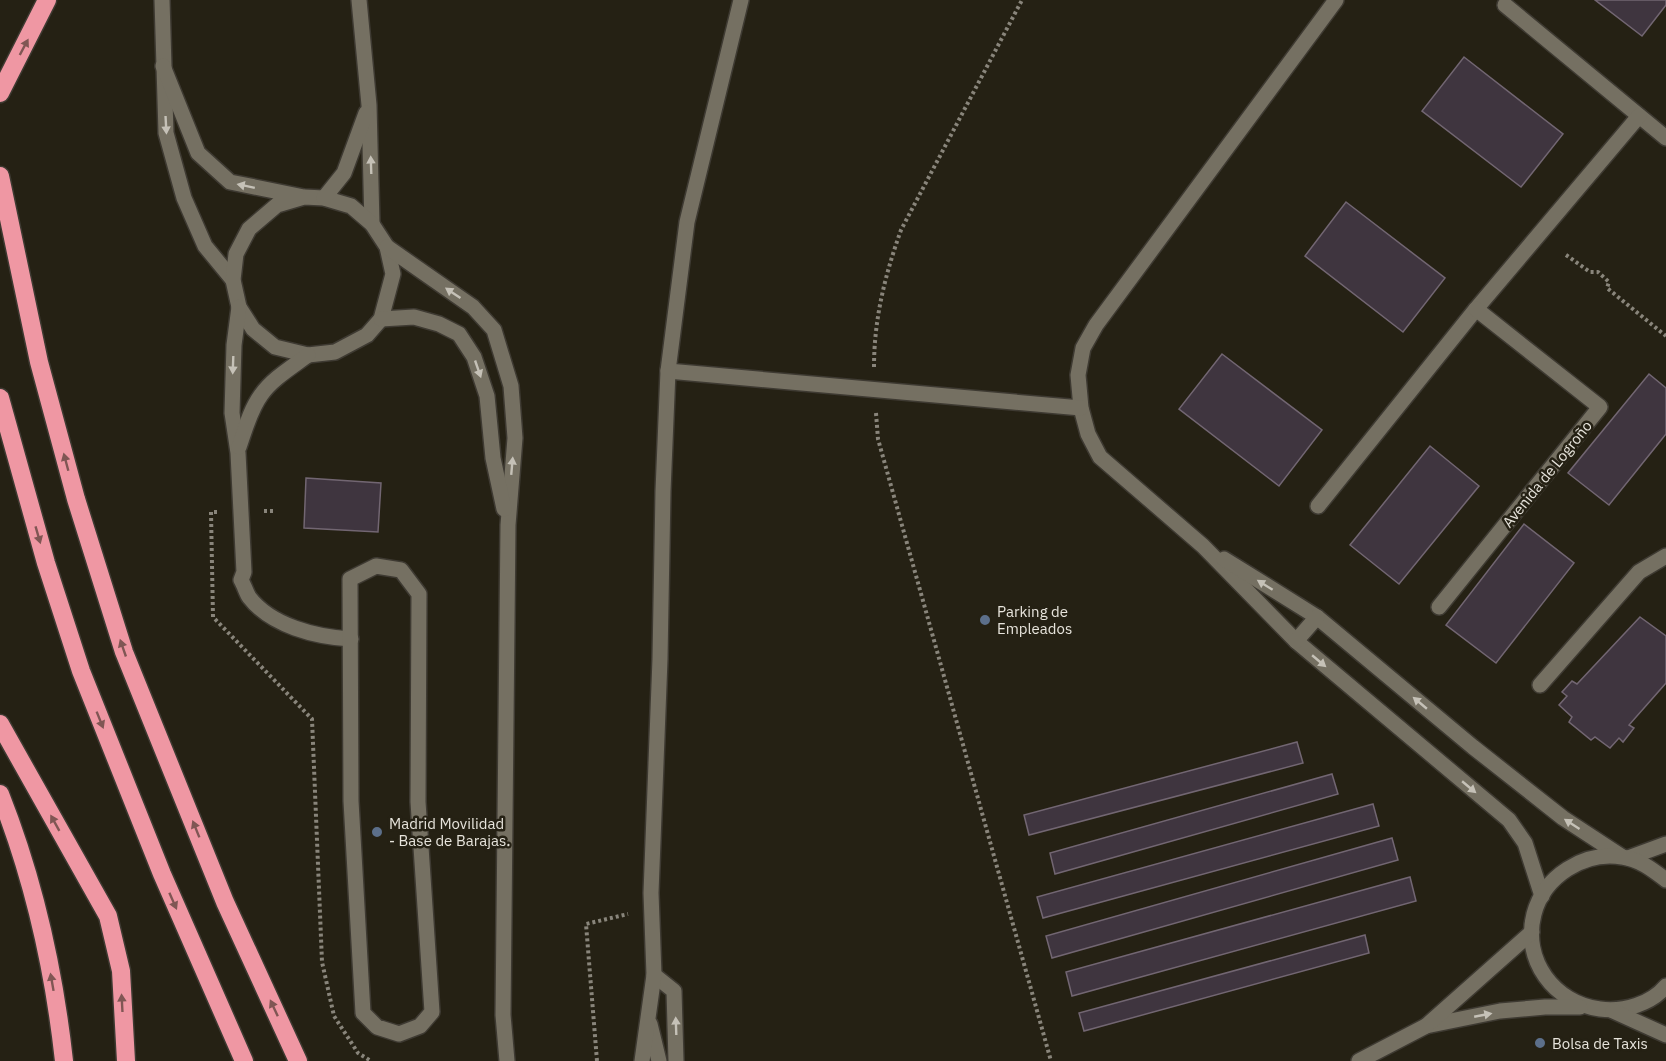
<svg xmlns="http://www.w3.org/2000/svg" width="1666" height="1061" viewBox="0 0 1666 1061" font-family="'IBM Plex Sans',sans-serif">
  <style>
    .building { fill: #3f353f; stroke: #726672; stroke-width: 1.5 }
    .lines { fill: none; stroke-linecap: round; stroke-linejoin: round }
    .minor-casing { stroke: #3e3a32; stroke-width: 18 }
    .highway-casing { stroke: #3e3a32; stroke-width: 21 }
    .path { stroke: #89857b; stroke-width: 4; stroke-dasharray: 3 3; stroke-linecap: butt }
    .minor { stroke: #757062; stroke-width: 15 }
    .highway { stroke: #ef97a3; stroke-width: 18 }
    .oneway { fill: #805654 }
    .oneway2 { fill: #c5c1b7 }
    .service-dot { fill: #5c6f8a; stroke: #252114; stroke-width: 2 }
    .labels { text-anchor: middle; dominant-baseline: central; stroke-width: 5; stroke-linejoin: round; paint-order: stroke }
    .street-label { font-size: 15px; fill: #e7e4dc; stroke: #252114 }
    .poi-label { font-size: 15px; fill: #e7e4dc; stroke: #252114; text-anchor: start }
  </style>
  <rect width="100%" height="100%" fill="#252114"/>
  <g class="building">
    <polygon points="1595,0 1666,0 1666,5 1642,36"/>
    <polygon points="1464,57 1563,134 1521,187 1422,111"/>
    <polygon points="1346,202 1445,278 1403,332 1305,256"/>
    <polygon points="1222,354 1322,430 1279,486 1179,409"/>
    <polygon points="1649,374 1666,388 1666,434 1609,505 1568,473"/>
    <polygon points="1430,446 1479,486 1399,584 1350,545"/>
    <polygon points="306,478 381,483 378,532 304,528"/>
    <polygon points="1524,524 1574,563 1496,663 1446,625"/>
    <polygon points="1640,617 1666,636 1666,683 1629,725 1634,728 1623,742 1619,738 1610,748 1595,737 1591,740 1569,722 1572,717 1559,705 1567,696 1562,692 1572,681 1577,684"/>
    <polygon points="1297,742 1303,763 1029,835 1024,815"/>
    <polygon points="1332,774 1338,794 1055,874 1050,853"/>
    <polygon points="1373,804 1379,826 1043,918 1037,897"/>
    <polygon points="1392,838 1398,860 1052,958 1046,936"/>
    <polygon points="1410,877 1416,901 1072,996 1066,972"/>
    <polygon points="1365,935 1369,953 1084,1031 1079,1013"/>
  </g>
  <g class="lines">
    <g class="minor-casing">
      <g id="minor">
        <polyline points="162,0 166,133 184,198 205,246 233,280"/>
        <polyline points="359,0 369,105 372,224"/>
        <polyline points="1336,0 1096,325 1083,348 1078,375 1081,408 1088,434 1100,457 1203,546 1296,641 1509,820 1525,843 1542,896"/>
        <polyline points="1505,5 1666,138"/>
        <polyline points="163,66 198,153 230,182 304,197 324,198 351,206 372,224 387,247 393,274 381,319 367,335 335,352 308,355 275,347 253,329 239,307 233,280 236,254 249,229 277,205 304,197"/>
        <polyline points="324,198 344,173 366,113"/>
        <polyline points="387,247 473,307 494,330 511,386 515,438 508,525 503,1015 507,1061"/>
        <path d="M239 307 234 345 232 413 238 453 244 572 241 580C244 585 246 592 249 597 271 626 316 637 351 639"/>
        <polyline points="381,319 414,317 439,324 459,334 474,357 487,396 493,458 504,509"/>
        <polyline points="668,371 1081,408"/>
        <path d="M239 447C245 430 250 410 261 395 272 379 292 367 308 355"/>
        <polyline points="1318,506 1476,309 1639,116"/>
        <polyline points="1224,559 1317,617 1473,747 1563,818 1621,856"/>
        <polygon points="376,566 401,570 419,594 418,802 432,1012 420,1026 399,1034 377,1027 363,1013 351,801 350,579"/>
        <polyline points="1439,607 1600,407 1476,309"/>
        <polyline points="1296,641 1317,617"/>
        <polyline points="1540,685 1639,572 1666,556"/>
        <polyline points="1628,858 1666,844"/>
        <path d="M1666 880C1653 870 1639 859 1622 857 1584 851 1544 876 1534 914 1522 960 1554 1003 1600 1009 1624 1012 1651 1004 1666 986"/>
        <polyline points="654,975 674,991 676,1061"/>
        <polyline points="1613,1011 1666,1035"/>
        <polyline points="650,1024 659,1061"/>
        <polyline points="1426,1026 1500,1011 1545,1007 1580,1007"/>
        <polyline points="642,1061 654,975 651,893 660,659 663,491 668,371 687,222 741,0"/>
        <polyline points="1359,1061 1426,1026 1532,932"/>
      </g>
    </g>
    <g class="highway-casing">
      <g id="highway">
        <polyline points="0,93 47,0"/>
        <polyline points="0,176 39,362 76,499 124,652 225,902 298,1061"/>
        <polyline points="0,398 46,563 81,671 162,874 244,1061"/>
        <polyline points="0,724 108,916 121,971 126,1061"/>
        <path d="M0 794C34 880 54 970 64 1061"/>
      </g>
    </g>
    <g class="path">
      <polyline points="1566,255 1590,272 1598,272 1609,282 1607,288 1666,336"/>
      <path d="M874 367C874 319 885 275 901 230L1022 0"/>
      <polyline points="876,413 878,439 1051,1061"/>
      <polyline points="264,511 274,511"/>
      <polyline points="217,512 211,512 213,617 312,719 322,962 334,1016 358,1053 371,1061"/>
      <polyline points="597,1061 586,924 628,914"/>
    </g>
    <use href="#minor" class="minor"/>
    <use href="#highway" class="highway"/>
  </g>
  <defs><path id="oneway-solid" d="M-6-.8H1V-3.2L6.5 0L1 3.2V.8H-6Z" transform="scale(1.5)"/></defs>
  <g class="oneway">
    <use href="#oneway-solid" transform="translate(24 47) rotate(-62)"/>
    <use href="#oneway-solid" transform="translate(66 462) rotate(-105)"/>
    <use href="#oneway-solid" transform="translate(38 535) rotate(74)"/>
    <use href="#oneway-solid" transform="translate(123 648) rotate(-109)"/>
    <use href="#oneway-solid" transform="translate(100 720) rotate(68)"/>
    <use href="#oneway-solid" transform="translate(55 823) rotate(-119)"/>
    <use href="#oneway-solid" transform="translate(196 829) rotate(-112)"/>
    <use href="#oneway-solid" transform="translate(173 901) rotate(66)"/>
    <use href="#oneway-solid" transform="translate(52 982) rotate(-100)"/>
    <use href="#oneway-solid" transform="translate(122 1003) rotate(-93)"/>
    <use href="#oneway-solid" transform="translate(274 1008) rotate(-115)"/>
  </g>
  <g class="oneway2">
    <use href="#oneway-solid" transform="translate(166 125) rotate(87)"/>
    <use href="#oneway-solid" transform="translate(371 165) rotate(-92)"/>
    <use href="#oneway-solid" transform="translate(246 186) rotate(-168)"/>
    <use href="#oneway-solid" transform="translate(453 293) rotate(-146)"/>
    <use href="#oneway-solid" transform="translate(233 365) rotate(92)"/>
    <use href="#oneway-solid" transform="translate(478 369) rotate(71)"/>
    <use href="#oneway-solid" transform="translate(512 466) rotate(-85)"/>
    <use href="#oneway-solid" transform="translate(1265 585) rotate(-148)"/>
    <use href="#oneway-solid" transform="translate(1319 661) rotate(40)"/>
    <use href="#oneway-solid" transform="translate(1420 703) rotate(-140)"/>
    <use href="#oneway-solid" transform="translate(1469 787) rotate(40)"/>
    <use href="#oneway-solid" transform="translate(1572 824) rotate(-147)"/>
    <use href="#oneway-solid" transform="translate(1483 1015) rotate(-11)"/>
    <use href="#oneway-solid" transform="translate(676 1026) rotate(-92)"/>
  </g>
  <g class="service-dot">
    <circle cx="985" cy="620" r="6"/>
    <circle cx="377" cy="832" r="6"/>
    <circle cx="1540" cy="1043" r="6"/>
  </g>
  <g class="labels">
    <g class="street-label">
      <text transform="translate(1547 474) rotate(-51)">Avenida de Logroño</text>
    </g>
    <g class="poi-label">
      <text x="997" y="611">Parking de<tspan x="997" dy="17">Empleados</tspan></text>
      <text x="389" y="823">Madrid Movilidad<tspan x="389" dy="17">- Base de Barajas.</tspan></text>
      <text x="1552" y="1043">Bolsa de Taxis</text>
    </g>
  </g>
</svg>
